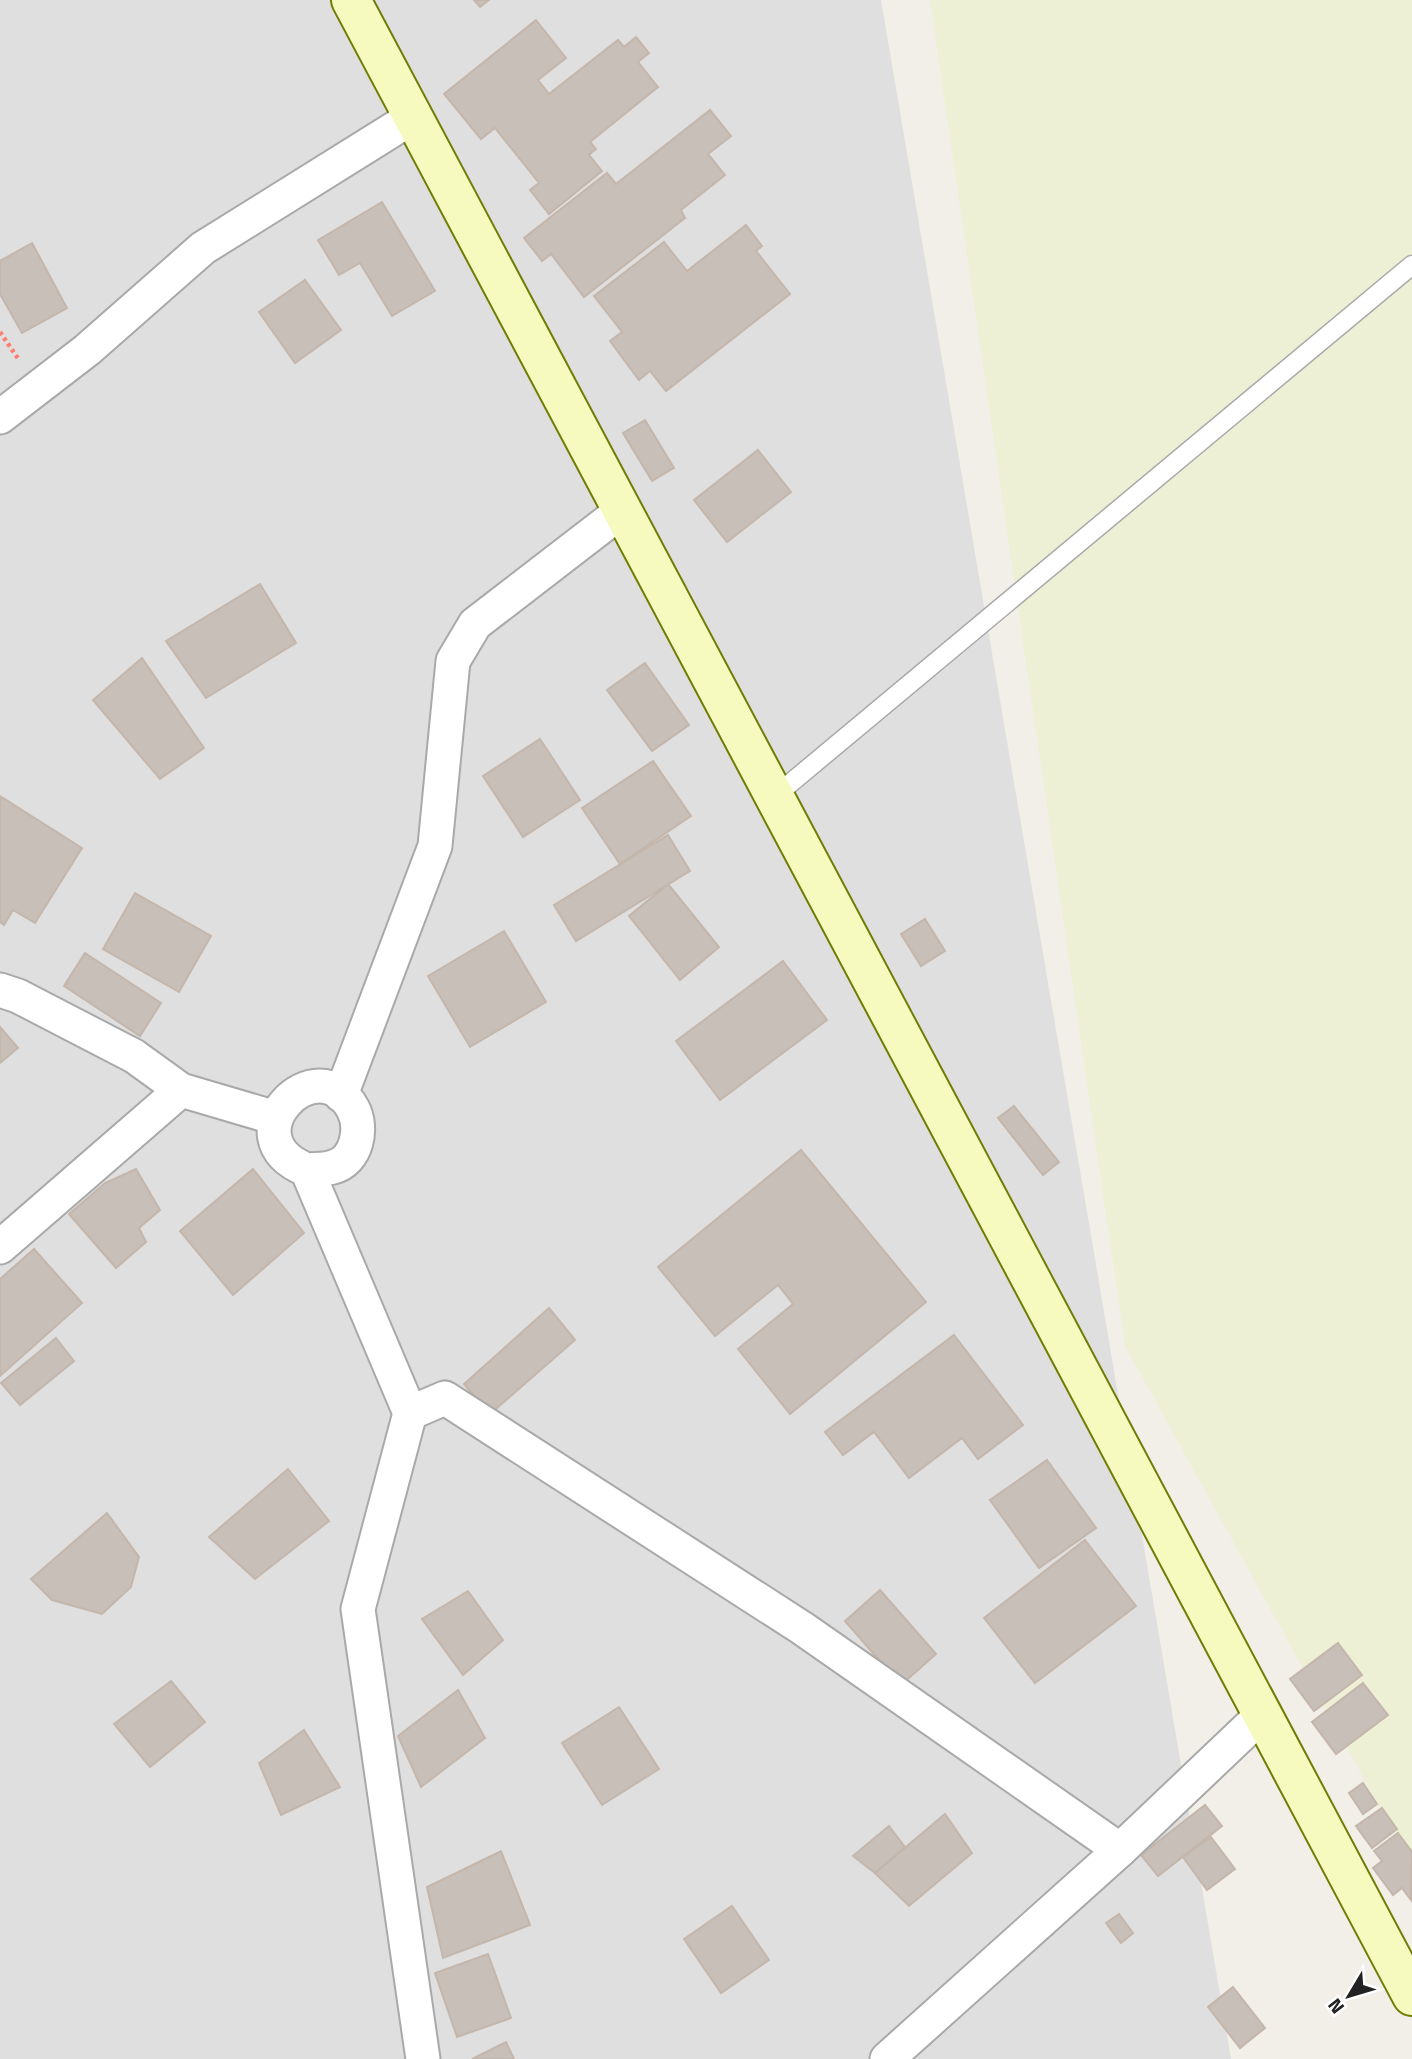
<svg xmlns="http://www.w3.org/2000/svg" width="1412" height="2059" viewBox="0 0 1412 2059" font-family="'Titillium Web',sans-serif">
  <style>
    .residential { fill: #e0dfdf }
    .farmland { fill: #eef0d5 }
    .building { fill: #c7bfb8; stroke: #c4b6ab; stroke-width: 2 }
    .lines { fill: none; stroke-linecap: round; stroke-linejoin: round }
    .lane-casing { stroke: #a9a9a9; stroke-width: 21 }
    .street-casing { stroke: #a9a9a9; stroke-width: 37 }
    .secondary-casing { stroke: #707d05; stroke-width: 42 }
    .path { stroke: #fa8072; stroke-width: 4.5; stroke-dasharray: 3.5 3.5; stroke-linecap: butt }
    .lane { stroke: #fff; stroke-width: 18 }
    .street { stroke: #fff; stroke-width: 33 }
    .secondary { stroke: #f7fabf; stroke-width: 38 }
  </style>
  <rect width="100%" height="100%" fill="#f2efe9"/>
  <polygon class="residential" points="0,0 881,0 1231,2059 0,2059"/>
  <polygon class="farmland" points="930,0 1412,0 1412,1866 1125,1346"/>
  <g class="building">
    <polygon points="474,0 489,0 480,7"/>
    <polygon points="536,20 566,58 538,80 549,94 618,40 624,47 636,37 649,53 638,62 658,87 590,142 596,149 589,155 602,171 549,214 530,190 539,183 495,128 481,139 444,94"/>
    <polygon points="710,110 731,136 708,154 725,175 681,210 685,218 584,297 551,254 542,261 524,238 607,173 616,184"/>
    <polygon points="382,202 435,291 392,316 360,263 339,275 318,240"/>
    <polygon points="746,225 762,246 756,251 790,294 666,391 650,371 639,380 610,341 622,332 594,296 664,242 687,271"/>
    <polygon points="32,243 67,308 22,333 0,294 0,261"/>
    <polygon points="305,280 341,330 295,363 259,312"/>
    <polygon points="645,420 674,468 652,481 623,433"/>
    <polygon points="758,450 791,492 727,542 694,500"/>
    <polygon points="260,584 296,643 206,698 166,641"/>
    <polygon points="142,658 204,748 160,779 93,700"/>
    <polygon points="645,663 689,725 652,751 607,690"/>
    <polygon points="540,739 580,800 523,837 483,776"/>
    <polygon points="653,761 691,816 620,864 582,808"/>
    <polygon points="0,796 82,848 35,923 13,910 4,925 0,922"/>
    <polygon points="668,835 690,871 576,941 554,905"/>
    <polygon points="668,884 719,947 680,980 629,916"/>
    <polygon points="135,893 211,936 179,992 103,949"/>
    <polygon points="925,919 945,951 921,966 901,934"/>
    <polygon points="504,931 546,1002 470,1047 428,976"/>
    <polygon points="85,953 161,1003 140,1036 64,986"/>
    <polygon points="783,961 827,1020 720,1100 676,1041"/>
    <polygon points="0,1027 18,1048 0,1063"/>
    <polygon points="1014,1106 1059,1162 1043,1175 998,1118"/>
    <polygon points="801,1150 926,1302 790,1414 738,1349 793,1304 778,1285 715,1336 658,1267"/>
    <polygon points="136,1169 160,1210 139,1228 146,1242 116,1268 69,1214 105,1183"/>
    <polygon points="253,1169 304,1233 233,1295 180,1231"/>
    <polygon points="34,1249 82,1303 0,1376 0,1279"/>
    <polygon points="549,1308 575,1340 490,1414 464,1384"/>
    <polygon points="954,1335 1023,1425 978,1459 962,1438 909,1478 874,1432 843,1455 825,1432"/>
    <polygon points="56,1338 74,1361 20,1405 1,1383"/>
    <polygon points="1047,1460 1096,1528 1039,1568 990,1500"/>
    <polygon points="288,1469 329,1521 255,1579 209,1537"/>
    <polygon points="107,1513 139,1557 131,1587 102,1614 52,1600 31,1579"/>
    <polygon points="1085,1540 1136,1606 1035,1683 984,1618"/>
    <polygon points="880,1590 936,1654 901,1685 845,1621"/>
    <polygon points="468,1591 503,1640 463,1675 422,1619"/>
    <polygon points="1338,1643 1362,1675 1314,1711 1290,1679"/>
    <polygon points="171,1681 205,1722 150,1767 114,1724"/>
    <polygon points="1363,1683 1388,1715 1336,1754 1312,1722"/>
    <polygon points="458,1690 485,1738 421,1787 398,1736"/>
    <polygon points="619,1707 659,1769 602,1805 562,1743"/>
    <polygon points="304,1730 340,1787 281,1815 259,1763"/>
    <polygon points="1363,1783 1377,1804 1363,1814 1349,1793"/>
    <polygon points="1205,1805 1222,1826 1158,1876 1141,1855"/>
    <polygon points="1382,1808 1397,1829 1372,1848 1356,1826"/>
    <polygon points="945,1814 972,1853 909,1906 875,1873"/>
    <polygon points="889,1826 905,1847 875,1873 853,1856"/>
    <polygon points="1398,1833 1412,1852 1411,1900 1402,1888 1393,1895 1373,1868 1382,1861 1374,1851"/>
    <polygon points="1211,1837 1235,1869 1207,1890 1183,1857"/>
    <polygon points="501,1851 530,1925 443,1958 427,1887"/>
    <polygon points="732,1906 769,1960 721,1993 684,1939"/>
    <polygon points="1119,1914 1133,1933 1121,1943 1106,1923"/>
    <polygon points="488,1954 511,2018 457,2037 435,1973"/>
    <polygon points="1233,1987 1265,2028 1240,2048 1208,2007"/>
    <polygon points="506,2042 514,2059 472,2059"/>
  </g>
  <g class="lines">
    <g class="lane-casing">
      <polyline id="lane" points="775,796 1412,265"/>
    </g>
    <g class="street-casing">
      <g id="street">
        <polyline points="0,417 87,350 203,248 413,117"/>
        <polyline points="0,990 18,996 134,1056 181,1090 276,1118"/>
        <polyline points="341,1095 435,846 453,661 475,624 623,510"/>
        <path d="M307 1170C315 1169 325 1170 333 1167 357 1161 363 1128 353 1109 318 1043 225 1137 307 1170L410 1413 358 1609 423 2059"/>
        <polyline points="0,1247 181,1090"/>
        <polyline points="410,1413 445,1398 802,1628 1120,1850"/>
        <polyline points="887,2059 1120,1850 1263,1714"/>
      </g>
    </g>
    <g class="secondary-casing">
      <polyline id="secondary" points="351,0 1412,1996"/>
    </g>
    <polyline class="path" points="0,332 19,360"/>
    <use href="#lane" class="lane"/>
    <use href="#street" class="street"/>
    <use href="#secondary" class="secondary"/>
  </g>
  <g transform="translate(1349 1996) rotate(232)" stroke="#ffffff" stroke-width="5" paint-order="stroke">
  <path d="M0-5L12 26L0 18L-12 26Z" fill="#222222"/>
  <text y="-10" font-size="19" font-weight="bold" text-anchor="middle" fill="#222222">N</text>
  </g>
</svg>
